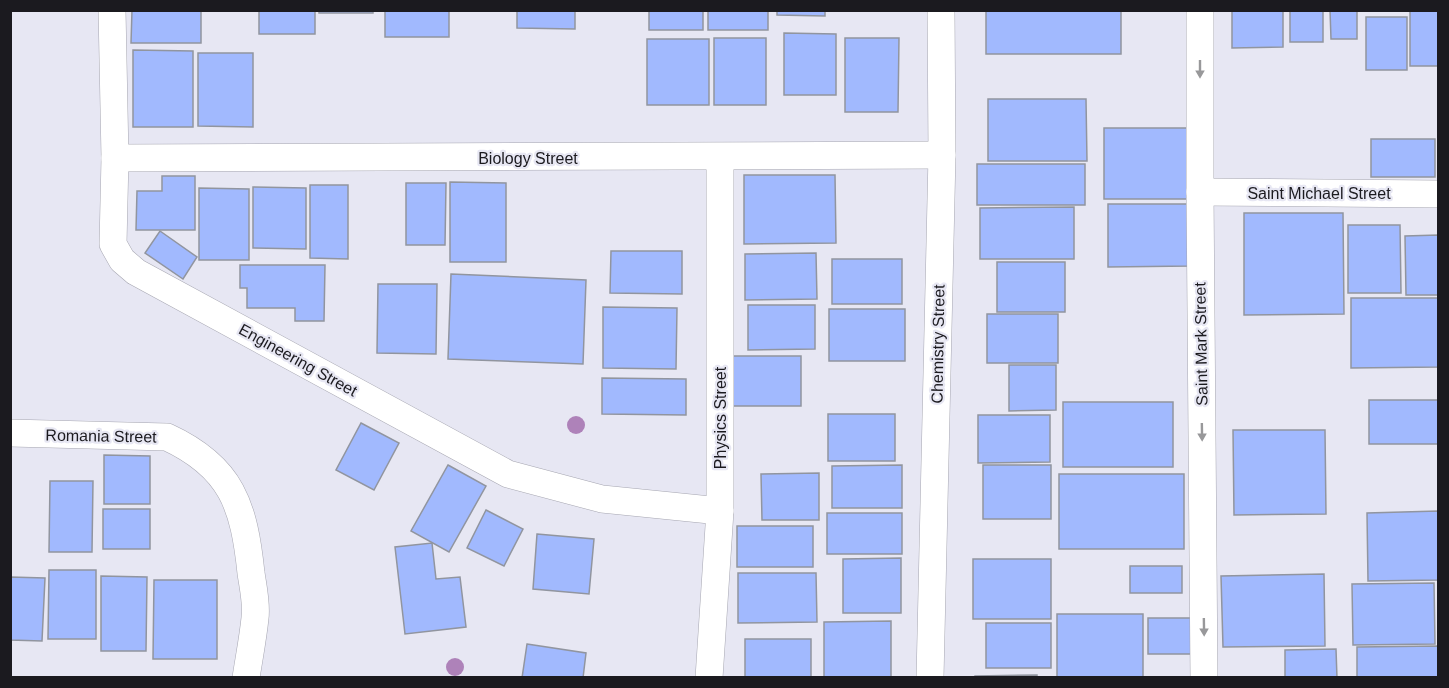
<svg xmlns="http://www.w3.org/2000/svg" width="1449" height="688" viewBox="0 0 1449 688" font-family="Arial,sans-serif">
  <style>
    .building { fill: #a1b9fe; stroke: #91959f; stroke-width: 1.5 }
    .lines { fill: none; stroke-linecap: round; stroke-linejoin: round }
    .minor-casing { stroke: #a6a6b1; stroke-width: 28 }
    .minor { stroke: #fff; stroke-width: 27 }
    .tree { fill: #ae82b9 }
    .oneway { fill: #98989a }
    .labels { text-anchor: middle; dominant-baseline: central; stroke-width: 4.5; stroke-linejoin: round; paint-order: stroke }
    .street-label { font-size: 16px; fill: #1b1a1f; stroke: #e7e7f3 }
  </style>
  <rect width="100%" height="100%" fill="#e7e7f3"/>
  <g class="building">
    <polygon points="132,10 201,10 201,43 131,43"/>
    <rect x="259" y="10" width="56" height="24"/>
    <rect x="319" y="10" width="54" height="3"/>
    <rect x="385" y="10" width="64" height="27"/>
    <polygon points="517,10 575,10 575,29 517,28"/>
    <rect x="649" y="10" width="54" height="20"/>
    <rect x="708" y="10" width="60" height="20"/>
    <polygon points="777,10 825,10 825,16 777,15"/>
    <rect x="986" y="10" width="135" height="44"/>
    <polygon points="1232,10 1283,10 1283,47 1232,48"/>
    <rect x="1290" y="10" width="33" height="32"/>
    <polygon points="1330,10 1357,10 1357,39 1331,39"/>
    <rect x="1410" y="10" width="28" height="56"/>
    <rect x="1366" y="17" width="41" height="53"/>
    <polygon points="784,33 836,34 836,95 784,95"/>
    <rect x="714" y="38" width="52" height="67"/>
    <polygon points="845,38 899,38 898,112 845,112"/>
    <rect x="647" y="39" width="62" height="66"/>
    <polygon points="133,50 193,51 193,127 133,127"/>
    <polygon points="198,53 253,53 253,127 198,126"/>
    <polygon points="988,99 1086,99 1087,161 988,161"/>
    <rect x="1104" y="128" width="88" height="71"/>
    <rect x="1371" y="139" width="64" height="38"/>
    <rect x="977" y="164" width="108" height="41"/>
    <polygon points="744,175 835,175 836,243 744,244"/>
    <polygon points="162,176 195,176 195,230 136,230 137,191 162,191"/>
    <polygon points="450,182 506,183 506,262 450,262"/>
    <polygon points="406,183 446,183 445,245 406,245"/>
    <polygon points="310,185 348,185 348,259 310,258"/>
    <polygon points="253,187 306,188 306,249 253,248"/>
    <polygon points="199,188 249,189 249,260 199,260"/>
    <polygon points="1108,204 1189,204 1190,266 1108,267"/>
    <polygon points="1074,207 1074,259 980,259 980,208"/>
    <polygon points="1244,213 1343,213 1344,314 1244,315"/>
    <polygon points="1348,225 1400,225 1401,293 1348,293"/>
    <polygon points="160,231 197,257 183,279 145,253"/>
    <polygon points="1438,235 1438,295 1406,295 1405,236"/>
    <polygon points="611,251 682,251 682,294 610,293"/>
    <polygon points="816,253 817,299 745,300 745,254"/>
    <rect x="832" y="259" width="70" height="45"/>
    <rect x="997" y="262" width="68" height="50"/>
    <polygon points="240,265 325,265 324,321 295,321 295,308 247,308 247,288 240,288"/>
    <polygon points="451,274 586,280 583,364 448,359"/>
    <polygon points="378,284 437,284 436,354 377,353"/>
    <polygon points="1351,298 1438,298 1438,367 1351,368"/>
    <polygon points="748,305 815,305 815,349 748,350"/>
    <polygon points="603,307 677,308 676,369 603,368"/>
    <rect x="829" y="309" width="76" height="52"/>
    <rect x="987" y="314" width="71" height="49"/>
    <rect x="733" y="356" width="68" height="50"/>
    <polygon points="1009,365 1056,365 1056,410 1009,411"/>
    <polygon points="602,378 686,379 686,415 602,414"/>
    <rect x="1369" y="400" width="69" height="44"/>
    <rect x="1063" y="402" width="110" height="65"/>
    <rect x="828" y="414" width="67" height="47"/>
    <polygon points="978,415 1050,415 1050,462 978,463"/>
    <polygon points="361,423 399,443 374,490 336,470"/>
    <polygon points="1233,430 1325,430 1326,514 1234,515"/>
    <polygon points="104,455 150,456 150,504 104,504"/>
    <polygon points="448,465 486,486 449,552 411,531"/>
    <polygon points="902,465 902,508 832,508 832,466"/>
    <rect x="983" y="465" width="68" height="54"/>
    <polygon points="819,473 819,520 762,520 761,474"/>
    <rect x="1059" y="474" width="125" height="75"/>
    <polygon points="50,481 93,481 92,552 49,552"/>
    <rect x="103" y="509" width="47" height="40"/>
    <polygon points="486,510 523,529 504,566 467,548"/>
    <polygon points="1438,511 1438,580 1368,581 1367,513"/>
    <rect x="827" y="513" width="75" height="41"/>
    <rect x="737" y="526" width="76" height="41"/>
    <polygon points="537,534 594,539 589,594 533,589"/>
    <polygon points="432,543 436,579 460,577 466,627 405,634 395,547"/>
    <polygon points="901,558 901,613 843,613 843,559"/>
    <rect x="973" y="559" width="78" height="60"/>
    <rect x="1130" y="566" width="52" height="27"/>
    <polygon points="49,570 96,570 96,639 48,639"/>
    <polygon points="738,573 816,573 817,622 738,623"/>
    <polygon points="1324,574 1325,646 1223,647 1221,576"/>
    <polygon points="101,576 147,577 146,651 101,651"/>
    <polygon points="10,577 45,578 42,641 10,640"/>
    <polygon points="154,580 217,580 217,659 153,659"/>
    <polygon points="1434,583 1435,644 1353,645 1352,584"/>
    <rect x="1057" y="614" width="86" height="64"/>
    <rect x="1148" y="618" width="47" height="36"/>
    <polygon points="891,621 891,678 824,678 824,622"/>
    <rect x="986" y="623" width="65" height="45"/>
    <rect x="745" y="639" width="66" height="39"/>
    <polygon points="527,644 586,653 583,678 522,678"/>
    <polygon points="1438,646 1438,678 1357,678 1357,647"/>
    <polygon points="1336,649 1337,678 1285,678 1285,650"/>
    <polygon points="1037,675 1037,678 975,678 975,676"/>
  </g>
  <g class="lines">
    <g class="minor-casing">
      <g id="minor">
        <polyline points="112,10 115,158 113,244 122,260 136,272 508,474 602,499 720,511"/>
        <polyline points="1200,10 1200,192 1204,678"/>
        <polyline points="115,158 942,155"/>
        <polyline points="1200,192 1438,194"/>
        <path d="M10 433 167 437C232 467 244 506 251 573 253 587 257 604 255 618 253 638 249 658 246 678"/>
        <polyline points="709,678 720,511 720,157"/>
        <polyline points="930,678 942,155 941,10"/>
      </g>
    </g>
    <use href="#minor" class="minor"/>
  </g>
  <g class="tree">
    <circle cx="576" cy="425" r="9"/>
    <circle cx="455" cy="667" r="9"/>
  </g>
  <defs><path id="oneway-solid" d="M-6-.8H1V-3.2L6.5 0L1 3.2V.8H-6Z" transform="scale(1.5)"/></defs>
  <g class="oneway">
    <use href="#oneway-solid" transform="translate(1200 69) rotate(90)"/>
    <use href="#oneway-solid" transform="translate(1202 432) rotate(89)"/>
    <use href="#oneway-solid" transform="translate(1204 627) rotate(89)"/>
  </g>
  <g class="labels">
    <g class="street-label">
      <text x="528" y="158">Biology Street</text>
      <text x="1319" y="193">Saint Michael Street</text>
      <text transform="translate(938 344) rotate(-89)">Chemistry Street</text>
      <text transform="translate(1201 344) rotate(-91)">Saint Mark Street</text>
      <text transform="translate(298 360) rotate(29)">Engineering Street</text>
      <text transform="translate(720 418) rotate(-90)">Physics Street</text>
      <text transform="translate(101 436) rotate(1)">Romania Street</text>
    </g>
  </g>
  <rect width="1449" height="688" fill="none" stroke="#1b1a1f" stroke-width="24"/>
</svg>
